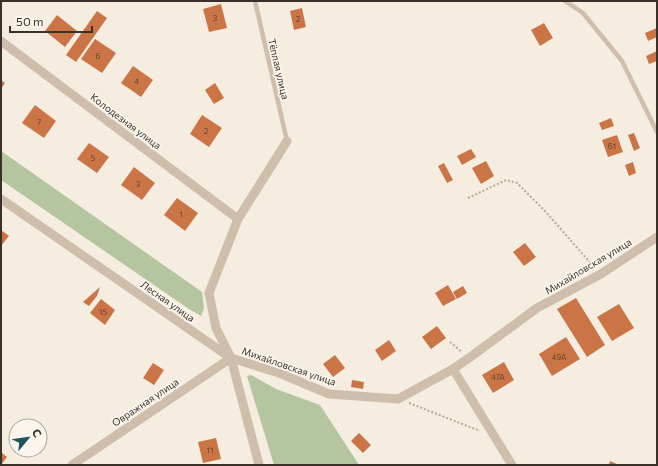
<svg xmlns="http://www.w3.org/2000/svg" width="658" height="466" viewBox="0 0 658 466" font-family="Commissioner,sans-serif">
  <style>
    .green { fill: #b4c59f }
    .building { fill: #cb7547 }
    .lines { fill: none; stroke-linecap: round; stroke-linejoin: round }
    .path { stroke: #baa895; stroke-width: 2; stroke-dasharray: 2 2; stroke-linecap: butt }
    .service { stroke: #cebeab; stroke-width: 4.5 }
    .minor { stroke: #cebeab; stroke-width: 9 }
    .labels { text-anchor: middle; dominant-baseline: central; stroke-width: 3.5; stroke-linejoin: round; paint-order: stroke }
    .number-label { font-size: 8px; fill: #5f4231 }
    .street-label { font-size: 10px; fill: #3b312a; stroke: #fbf6ed }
  </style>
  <rect width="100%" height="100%" fill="#f4ede0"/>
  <g class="green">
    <polygon points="1,151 202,292 204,308 201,316 189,309 1,180"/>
    <polygon points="251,375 276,389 320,405 359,465 274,465 247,376"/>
  </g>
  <g class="building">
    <polygon points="221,4 227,28 209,32 203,9"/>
    <polygon points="302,8 306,27 294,30 290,11"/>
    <polygon points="97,11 107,18 76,62 66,55"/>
    <polygon points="57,15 77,31 65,47 45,31"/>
    <polygon points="544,23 553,38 540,46 531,30"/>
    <polygon points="657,28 657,37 648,41 645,33"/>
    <polygon points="95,39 116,53 102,73 81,59"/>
    <polygon points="657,51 657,61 649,64 646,56"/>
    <polygon points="133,66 153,80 141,97 121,83"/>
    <polygon points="1,80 5,83 1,89"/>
    <polygon points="215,83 224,98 214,104 205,90"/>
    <polygon points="35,105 56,121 44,138 22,123"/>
    <polygon points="202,115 222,128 209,147 190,134"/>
    <polygon points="611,118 614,126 602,130 599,123"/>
    <polygon points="634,133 640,148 634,151 628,135"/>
    <polygon points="617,135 623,152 608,157 602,140"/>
    <polygon points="89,143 109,157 97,173 77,159"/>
    <polygon points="471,149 476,157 462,165 457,156"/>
    <polygon points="486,161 494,176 481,184 472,168"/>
    <polygon points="633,162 636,173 629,176 625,165"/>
    <polygon points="444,163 453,180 447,183 438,166"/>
    <polygon points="134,167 155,183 142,200 121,185"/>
    <polygon points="177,198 198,213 185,231 164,215"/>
    <polygon points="1,230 9,236 1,246"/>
    <polygon points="525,243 536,257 524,266 513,252"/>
    <polygon points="448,285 456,299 443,306 435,293"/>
    <polygon points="463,286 467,293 457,299 453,292"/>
    <polygon points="100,287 97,296 89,306 83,302"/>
    <polygon points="576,298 605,345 587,357 557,309"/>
    <polygon points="101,299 115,310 105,325 90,313"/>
    <polygon points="619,304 634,328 612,341 597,317"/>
    <polygon points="437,326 446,338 431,349 422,337"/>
    <polygon points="566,337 580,359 552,376 539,354"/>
    <polygon points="389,340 396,351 382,361 375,350"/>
    <polygon points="335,355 345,368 333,377 323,364"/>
    <polygon points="504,362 514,380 493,393 482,375"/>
    <polygon points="153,363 164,370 154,385 143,378"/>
    <polygon points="352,380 364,382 363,389 351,387"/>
    <polygon points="359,433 371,445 363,453 351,441"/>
    <polygon points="216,438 221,459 203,463 198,442"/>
    <polygon points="1,452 7,457 1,465"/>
    <polygon points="610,461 619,465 609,465"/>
  </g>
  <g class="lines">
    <g class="path">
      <polyline points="468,198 506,180 517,183 545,211 594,267"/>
      <polyline points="450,342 462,352"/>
      <polyline points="409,403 480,431"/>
    </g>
    <g class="service">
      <polyline points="255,1 287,141"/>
      <polyline points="565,1 583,13 622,61 657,132"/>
    </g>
    <g class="minor">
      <polyline points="1,41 238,219"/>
      <polyline points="1,199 231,358 279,373 329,394 398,399 453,369 469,358 537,308 601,274 657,237"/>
      <polyline points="453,369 512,465"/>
      <polyline points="72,465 231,358"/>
      <polyline points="259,465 231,358 216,328 209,293 238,219 287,141"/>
    </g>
  </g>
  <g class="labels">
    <g class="number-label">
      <text x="215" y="18">3</text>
      <text x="298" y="19">2</text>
      <text x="98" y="56">6</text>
      <text x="137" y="81">4</text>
      <text x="39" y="122">7</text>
      <text x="206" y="131">2</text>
      <text x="612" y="146">61</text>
      <text x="93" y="158">5</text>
      <text x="138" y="184">3</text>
      <text x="181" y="214">1</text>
      <text x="103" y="312">15</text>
      <text x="559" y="357">49А</text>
      <text x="498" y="377">47А</text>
      <text x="210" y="450">11</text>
    </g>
    <g class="street-label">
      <text transform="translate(279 69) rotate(77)">Тёплая улица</text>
      <text transform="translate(126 121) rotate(37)">Колодезная улица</text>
      <text transform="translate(588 266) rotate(-31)">Михайловская улица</text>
      <text transform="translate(168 301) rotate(35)">Лесная улица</text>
      <text transform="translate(289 366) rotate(19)">Михайловская улица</text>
      <text transform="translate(145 402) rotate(-34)">Овражная улица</text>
    </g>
  </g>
  <rect width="658" height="466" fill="none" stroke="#3b312a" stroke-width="4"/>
  <g transform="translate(28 438) rotate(61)"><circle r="19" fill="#fbf6ed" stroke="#aea79f"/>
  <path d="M0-3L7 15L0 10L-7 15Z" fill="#1d545f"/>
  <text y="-6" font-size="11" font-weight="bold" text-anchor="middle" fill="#3b312a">С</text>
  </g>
  <path d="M10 26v6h82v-6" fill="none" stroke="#3b312a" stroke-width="2"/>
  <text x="16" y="26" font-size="12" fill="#3b312a" stroke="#fbf6ed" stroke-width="3" paint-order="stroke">50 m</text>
</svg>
